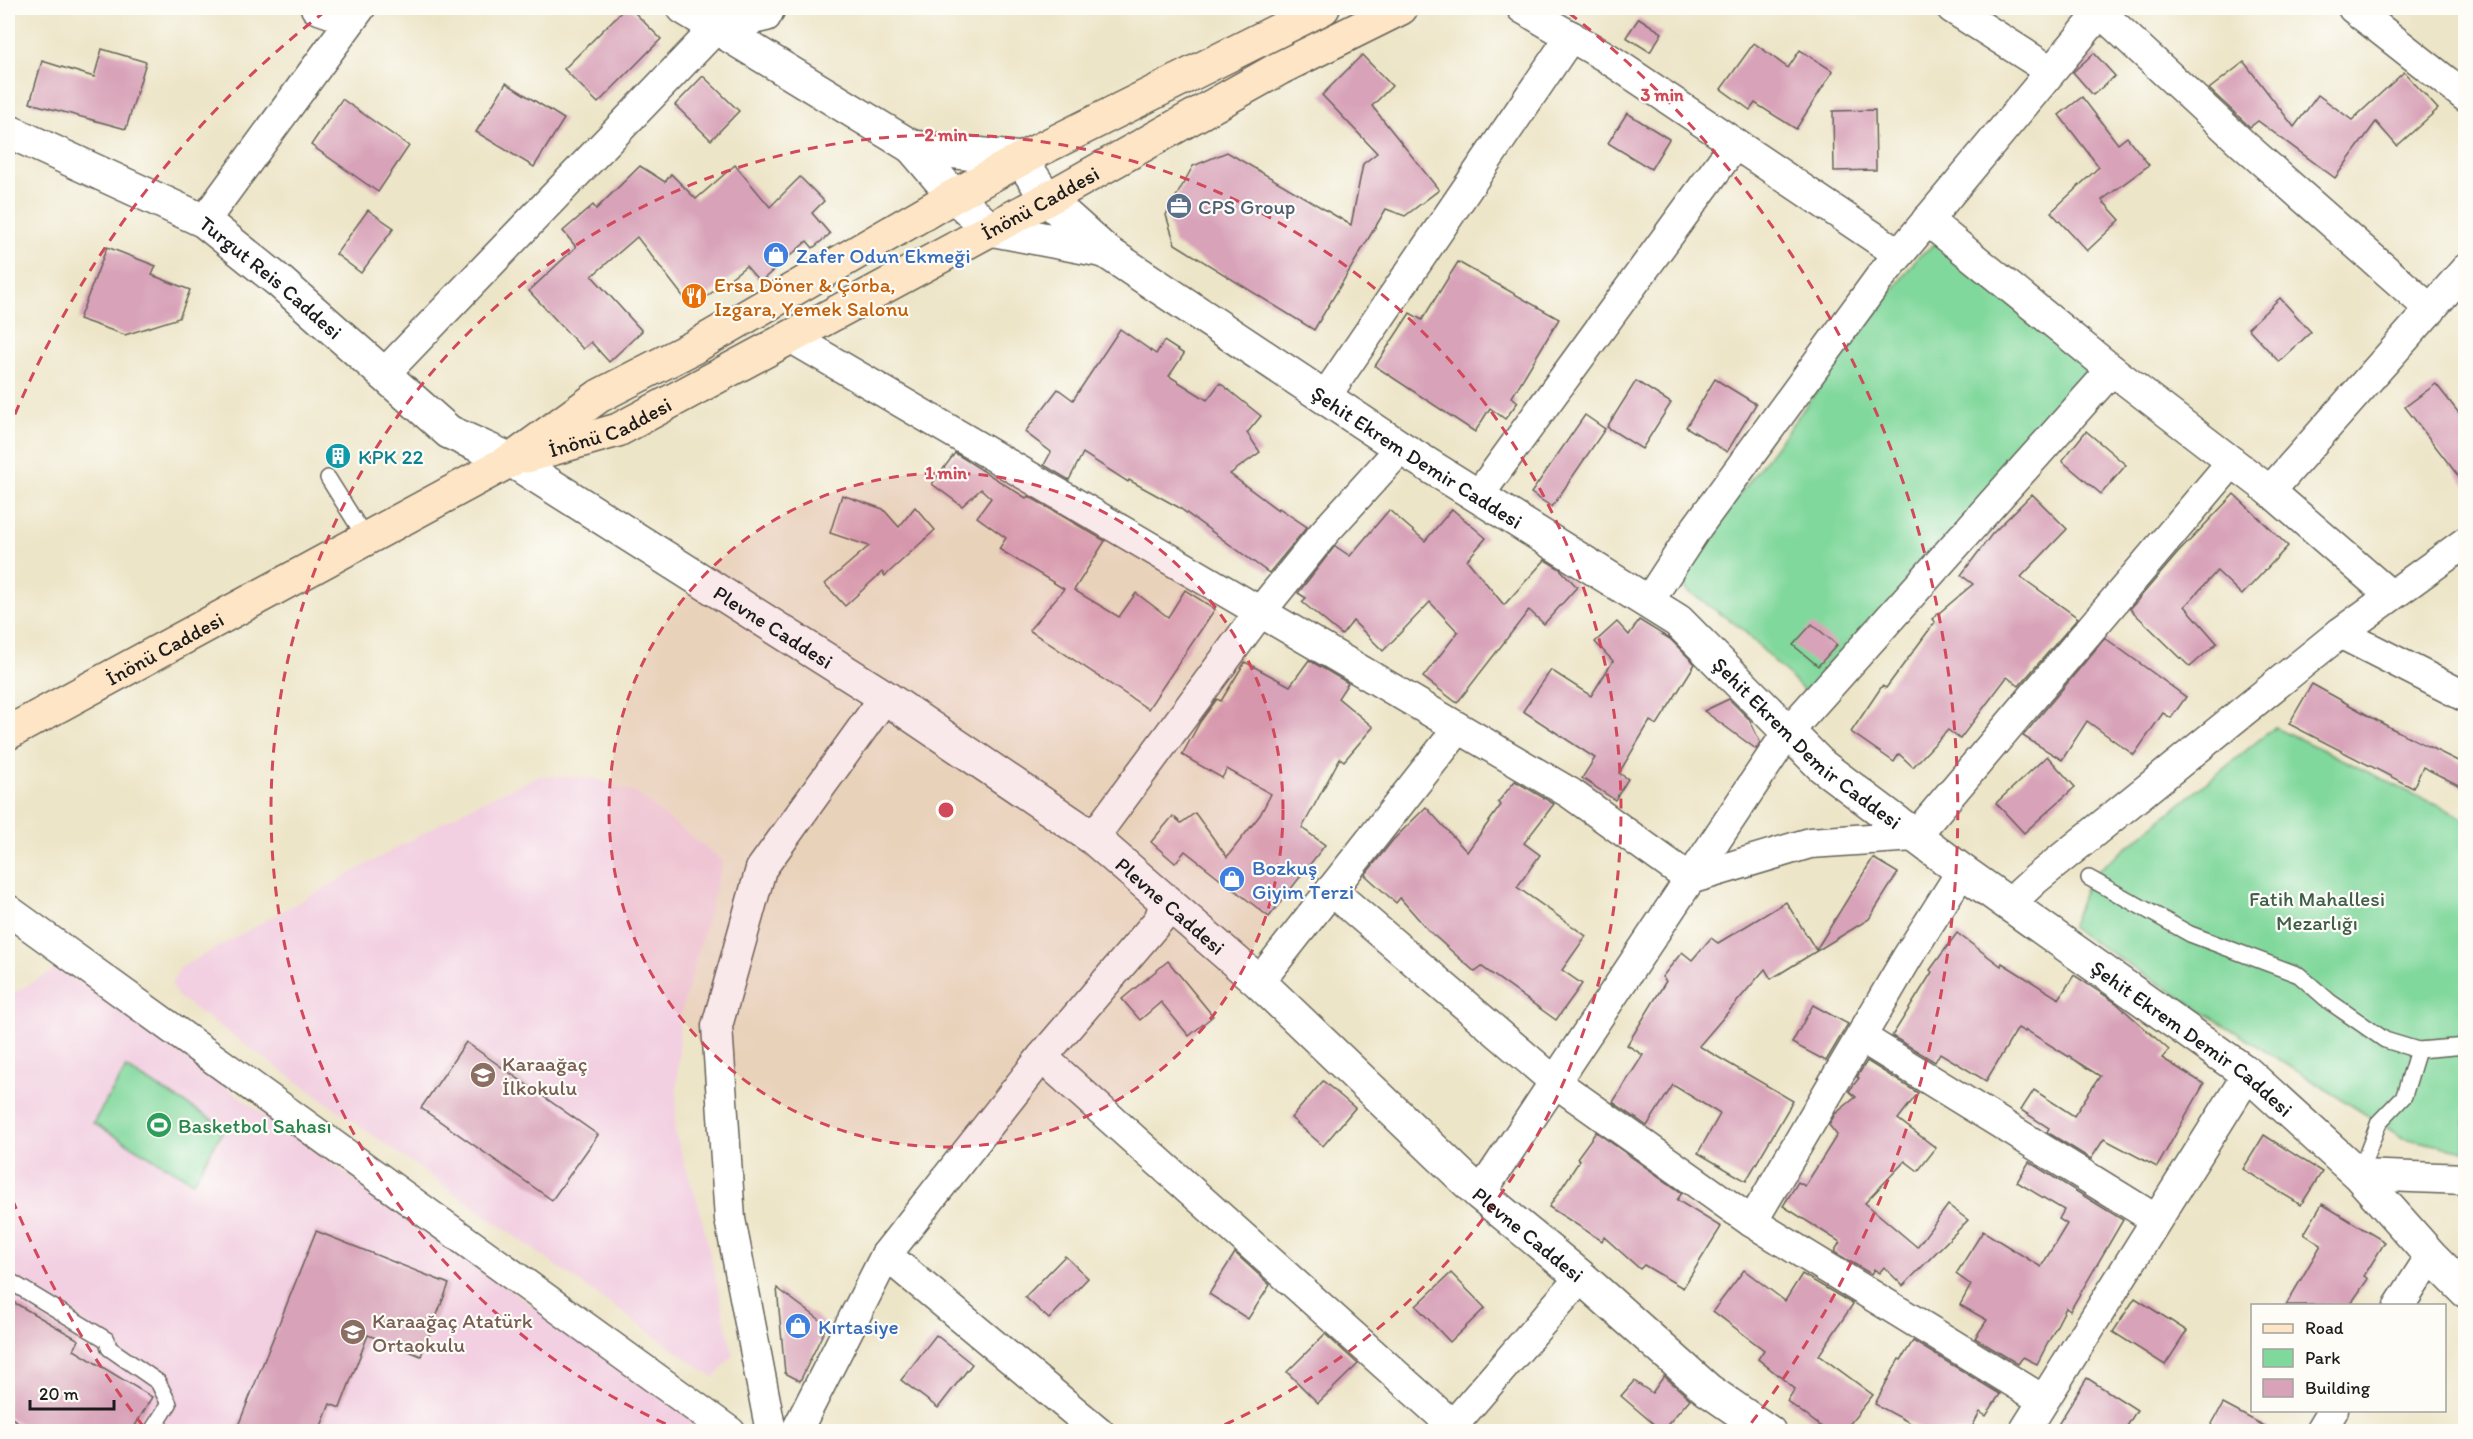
<svg xmlns="http://www.w3.org/2000/svg" width="2473" height="1439" viewBox="0 0 2473 1439" font-family="Itim,sans-serif">
  <style>
    .built { fill: #f2cfe1 }
    .green { fill: #81d89c; stroke: #4e7a5c; stroke-width: 1.5 }
    .building { fill: #d8a2b8 }
    .lines { fill: none; stroke-linecap: round; stroke-linejoin: round }
    .service-casing { stroke: #656258; stroke-width: 18 }
    .minor-casing { stroke: #656258; stroke-width: 33 }
    .tertiary-casing { stroke: #656258; stroke-width: 36 }
    .secondary-casing { stroke: #656258; stroke-width: 36 }
    .service { stroke: #fff; stroke-width: 15 }
    .minor { stroke: #fff; stroke-width: 30 }
    .tertiary { stroke: #fff; stroke-width: 33 }
    .secondary { stroke: #fde5c5; stroke-width: 33 }
    .ring { fill: none; stroke: #d1495b; stroke-width: 3; stroke-dasharray: 10 8 }
    .labels { text-anchor: middle; dominant-baseline: central; stroke-width: 4.5; stroke-linejoin: round; paint-order: stroke }
    .street-label { font-size: 21px; fill: #1c1c1c; stroke: #fdfcf7 }
    .service-label { font-size: 21px; fill: #4e5e75; stroke: #fdfcf7; text-anchor: start }
    .shop-label { font-size: 21px; fill: #366cbe; stroke: #fdfcf7; text-anchor: start }
    .food-label { font-size: 21px; fill: #c56008; stroke: #fdfcf7; text-anchor: start }
    .culture-label { font-size: 21px; fill: #0d838f; stroke: #fdfcf7; text-anchor: start }
    .park-label { font-size: 21px; fill: #3f5e49; stroke: #fdfcf7 }
    .education-label { font-size: 21px; fill: #785e54; stroke: #fdfcf7; text-anchor: start }
    .leisure-label { font-size: 21px; fill: #27864d; stroke: #fdfcf7; text-anchor: start }
    .centre { fill: #d1495b; stroke: #fdfcf7; stroke-width: 3 }
    .ring-label { font-size: 18px; text-anchor: middle; font-weight: bold; fill: #d1495b; stroke: #fdfcf7; stroke-width: 4.5; stroke-linejoin: round; paint-order: stroke }
  </style>
  <rect width="100%" height="100%" fill="#fdfcf7"/>
  <filter id="ink" filterUnits="userSpaceOnUse"><feTurbulence type="fractalNoise" baseFrequency=".0167" numOctaves="2"/><feDisplacementMap in="SourceGraphic" scale="12" xChannelSelector="R" yChannelSelector="G"/><feConvolveMatrix kernelMatrix="1 2 1 2 8 2 1 2 1" color-interpolation-filters="sRGB"/></filter>
  <filter id="wash" filterUnits="userSpaceOnUse"><feTurbulence type="fractalNoise" baseFrequency=".008" numOctaves="4" result="noise"/><feDisplacementMap in="SourceGraphic" scale="24" xChannelSelector="R" yChannelSelector="G"/><feGaussianBlur stdDeviation="1.35" result="paint"/><feColorMatrix in="noise" values="0 0 0 0 0 0 0 0 0 0 0 0 0 0 0 0 0 1.4 0 .05"/><feComposite in="paint" operator="in"/></filter>
  <g filter="url(#wash)">
    <rect width="100%" height="100%" fill="#ede5c8"/>
    <g class="built">
      <polygon points="539,776 594,778 635,793 723,861 680,1017 675,1133 700,1210 733,1355 714,1378 177,996 171,983 180,968 474,805"/>
      <polygon points="60,967 306,1145 709,1431 8,1431 8,996"/>
    </g>
    <g class="green">
      <polygon points="1936,243 2084,360 2088,379 1810,697 1741,628 1689,592 1676,579 1917,258"/>
      <polygon points="2275,727 2465,819 2465,1151 2403,1138 2071,928 2089,878"/>
      <polygon points="126,1068 225,1127 193,1182 93,1123"/>
    </g>
    <g id="blocks">
      <g class="building">
        <polygon points="625,8 630,8 661,39 598,103 564,69"/>
        <polygon points="1639,18 1662,33 1650,52 1626,37"/>
        <polygon points="1754,43 1788,68 1800,50 1833,71 1796,129 1755,103 1750,110 1721,89"/>
        <polygon points="102,49 146,62 126,129 30,103 42,61 94,77"/>
        <polygon points="2094,53 2115,76 2093,95 2073,72"/>
        <polygon points="1362,55 1392,86 1372,106 1439,190 1405,216 1386,209 1314,330 1175,244 1166,215 1193,166 1227,152 1351,225 1363,164 1377,153 1322,95"/>
        <polygon points="2244,62 2294,127 2318,95 2352,120 2404,72 2438,109 2397,146 2376,122 2335,178 2258,121 2250,127 2209,89"/>
        <polygon points="703,76 739,111 711,140 675,105"/>
        <polygon points="506,83 564,119 534,167 476,132"/>
        <polygon points="2082,97 2118,144 2127,137 2149,165 2102,200 2120,220 2087,251 2051,212 2099,167 2059,115"/>
        <polygon points="342,99 409,146 378,192 311,145"/>
        <polygon points="1875,110 1876,170 1834,171 1833,111"/>
        <polygon points="1627,113 1669,139 1651,169 1608,143"/>
        <polygon points="735,165 770,207 800,177 824,201 812,213 830,234 813,248 807,241 760,282 746,266 692,308 637,237 592,276 642,331 609,362 591,342 583,349 529,291 576,247 563,231 593,205 596,209 640,166 665,182 671,174 696,199"/>
        <polygon points="368,210 394,228 361,273 336,254"/>
        <polygon points="107,247 156,266 152,275 190,290 179,318 125,335 79,319"/>
        <polygon points="1458,262 1559,319 1512,397 1518,402 1505,419 1490,408 1475,432 1375,366 1410,313 1422,320"/>
        <polygon points="2280,298 2311,332 2279,362 2248,328"/>
        <polygon points="1120,329 1156,354 1164,341 1184,354 1169,376 1207,400 1220,383 1261,416 1247,433 1260,452 1230,474 1278,510 1279,508 1307,527 1269,573 1178,507 1129,480 1128,482 1083,453 1069,480 1044,465 1051,452 1025,432 1058,389 1073,400"/>
        <polygon points="1715,379 1756,404 1727,452 1686,427"/>
        <polygon points="1636,381 1671,403 1642,449 1607,427"/>
        <polygon points="2436,384 2466,422 2466,486 2405,407"/>
        <polygon points="1585,415 1605,429 1552,507 1531,493"/>
        <polygon points="2086,431 2126,465 2101,494 2062,461"/>
        <polygon points="955,453 1026,498 1028,496 1105,541 1074,590 1119,617 1136,593 1168,617 1185,590 1215,609 1148,709 1029,630 1064,589 999,549 1006,538 977,517 991,498 981,489 962,506 932,484"/>
        <polygon points="2032,494 2067,529 2021,577 2078,618 2019,686 2007,677 1960,739 1948,730 1913,767 1899,754 1894,762 1851,732 1882,686 1886,688 1935,622 1932,619 1973,584 1961,575 1992,534"/>
        <polygon points="2234,494 2288,546 2242,595 2217,571 2185,606 2217,643 2190,667 2130,609 2177,554"/>
        <polygon points="842,495 883,509 899,527 915,507 935,530 885,576 882,572 845,606 825,584 869,546 830,533"/>
        <polygon points="1452,509 1486,538 1467,560 1504,605 1545,560 1560,569 1577,587 1544,624 1529,610 1457,703 1423,677 1458,632 1430,602 1383,651 1353,621 1342,635 1302,602 1306,598 1298,593 1335,546 1350,556 1389,510 1425,541"/>
        <polygon points="1639,620 1670,639 1695,664 1657,725 1650,721 1619,773 1628,779 1615,800 1582,778 1595,758 1523,711 1551,670 1591,696 1613,661 1595,642 1617,622 1629,635"/>
        <polygon points="1812,624 1837,645 1818,666 1793,645"/>
        <polygon points="2105,638 2186,697 2171,718 2163,713 2134,755 2087,721 2062,760 2023,736"/>
        <polygon points="1309,660 1348,683 1338,698 1373,727 1344,761 1340,758 1302,828 1325,845 1269,917 1185,851 1175,863 1151,842 1173,816 1181,823 1195,813 1227,857 1260,815 1271,794 1227,769 1222,778 1182,755 1200,722 1217,699 1221,701 1245,662 1290,686"/>
        <polygon points="2312,684 2389,727 2466,765 2466,789 2423,767 2413,788 2289,724"/>
        <polygon points="1729,699 1749,719 1760,742 1756,749 1704,711"/>
        <polygon points="2047,756 2075,787 2024,833 1996,803"/>
        <polygon points="1515,781 1554,804 1524,843 1540,855 1517,887 1586,936 1562,970 1582,984 1556,1020 1482,967 1475,972 1429,931 1400,898 1396,903 1365,875 1393,840 1426,807 1467,852 1501,805 1498,802"/>
        <polygon points="1873,858 1898,873 1869,919 1771,979 1765,969 1699,1046 1793,1101 1746,1181 1698,1153 1720,1114 1673,1085 1647,1126 1613,1102 1643,1055 1627,1045 1666,981 1662,977 1682,952 1692,960 1711,938 1718,943 1786,902 1816,950"/>
        <polygon points="1957,933 2001,966 2002,963 2059,999 2074,975 2115,1002 2169,1050 2162,1058 2204,1084 2157,1167 2104,1139 2091,1159 2047,1132 2049,1128 2021,1110 2034,1090 2074,1116 2100,1076 2026,1030 2025,1032 2018,1028 1986,1081 1940,1053 1935,1062 1892,1036 1932,972 1930,970"/>
        <polygon points="1168,961 1213,1016 1189,1036 1161,1002 1140,1020 1122,999"/>
        <polygon points="1813,1005 1848,1024 1826,1061 1792,1043"/>
        <polygon points="466,1042 598,1135 552,1200 421,1108"/>
        <polygon points="1867,1061 1918,1093 1898,1119 1936,1148 1918,1171 1905,1161 1865,1203 1917,1247 1948,1205 1968,1220 1903,1286 1884,1267 1879,1273 1874,1269 1871,1274 1834,1252 1840,1242 1783,1206 1798,1182 1805,1186 1837,1135 1829,1125 1835,1114 1856,1097 1849,1091 1859,1078 1857,1077"/>
        <polygon points="1323,1081 1355,1108 1323,1146 1291,1118"/>
        <polygon points="1596,1132 1682,1193 1677,1200 1721,1227 1683,1288 1644,1265 1640,1269 1604,1237 1602,1241 1549,1207 1580,1160 1577,1158"/>
        <polygon points="2264,1135 2322,1172 2301,1205 2243,1169"/>
        <polygon points="2029,1162 2123,1220 2070,1311 2066,1308 2037,1364 2023,1357 2018,1364 1975,1338 1987,1320 1960,1305 1971,1285 1956,1274 1983,1231 2041,1267 2067,1224 2059,1219 2064,1210 2017,1182"/>
        <polygon points="2322,1204 2385,1242 2364,1276 2368,1279 2350,1305 2286,1305 2321,1245 2304,1234"/>
        <polygon points="316,1231 449,1284 421,1356 368,1335 340,1408 330,1404 319,1431 236,1431"/>
        <polygon points="1235,1253 1270,1285 1248,1319 1209,1294"/>
        <polygon points="1065,1256 1088,1278 1049,1319 1025,1297"/>
        <polygon points="1744,1270 1785,1301 1802,1274 1853,1304 1819,1355 1873,1395 1844,1431 1827,1431 1787,1401 1795,1389 1758,1359 1764,1350 1713,1311"/>
        <polygon points="1451,1273 1485,1308 1450,1342 1416,1306"/>
        <polygon points="777,1288 827,1325 800,1381 785,1373"/>
        <polygon points="2135,1298 2187,1331 2165,1365 2113,1332"/>
        <polygon points="15,1303 79,1340 74,1350 152,1397 132,1431 33,1431 8,1416 8,1316"/>
        <polygon points="1325,1334 1358,1364 1318,1403 1287,1372"/>
        <polygon points="936,1335 972,1364 938,1408 901,1380"/>
        <polygon points="1913,1341 2000,1394 1986,1416 1980,1412 1970,1431 1925,1431 1875,1404 1899,1359 1901,1360"/>
        <polygon points="1664,1376 1690,1399 1662,1431 1621,1396 1634,1381 1652,1393"/>
        <polygon points="2087,1378 2137,1410 2124,1431 2054,1431"/>
        <polygon points="2223,1404 2274,1431 2208,1431"/>
      </g>
    </g>
  </g>
  <g filter="url(#ink)">
    <use href="#blocks" fill-opacity="0" stroke="#656258" stroke-width="1.5"/>
    <g class="lines">
      <g class="service-casing">
        <g id="service">
          <polyline points="328,478 365,537"/>
          <polyline points="2089,878 2190,934 2299,975 2330,1002 2385,1040 2418,1050 2466,1046"/>
          <polyline points="2359,1175 2379,1122 2404,1096 2418,1050"/>
          <polyline points="8,1280 107,1340 109,1348 158,1382 169,1404 151,1432"/>
        </g>
      </g>
      <g class="minor-casing">
        <g id="minor">
          <polyline points="316,8 351,20"/>
          <polyline points="1522,8 1606,57 1899,254"/>
          <polyline points="1952,8 2051,71"/>
          <polyline points="2353,8 2466,97"/>
          <polyline points="2100,12 2244,145 2431,310"/>
          <polyline points="1927,220 2112,370 2270,491 2390,595"/>
          <polyline points="204,221 360,8"/>
          <polyline points="792,338 1570,793 1690,879 1810,843 1915,836 2232,462"/>
          <polyline points="383,375 716,28 766,16 770,8"/>
          <polyline points="1325,397 1571,36"/>
          <polyline points="2270,491 2466,269"/>
          <polyline points="1478,496 1735,144"/>
          <polyline points="1648,602 1697,527 1881,276 2104,8"/>
          <polyline points="2340,633 2466,697"/>
          <polyline points="1093,838 1260,612 1324,533 1401,448"/>
          <polyline points="1331,890 1555,1082 1752,1222 2043,1400"/>
          <polyline points="2009,904 2036,879 2340,633 2466,542"/>
          <polyline points="8,910 730,1432"/>
          <polyline points="1259,982 1458,729"/>
          <polyline points="1861,1037 2155,1219"/>
          <polyline points="1042,1057 1460,1432"/>
          <polyline points="2359,1175 2466,1179"/>
          <polyline points="1480,1194 1788,732 2112,370"/>
          <polyline points="1752,1222 1907,958 1962,871"/>
          <polyline points="886,1255 1099,1432"/>
          <polyline points="2399,1306 2431,1256"/>
          <polyline points="771,1432 730,1219 717,1026 761,869 885,697"/>
          <polyline points="796,1432 886,1255 1042,1057 1159,920 1166,901"/>
          <polyline points="1447,1432 1581,1277"/>
          <polyline points="2024,1432 2248,1074"/>
          <polyline points="2320,1432 2333,1410"/>
        </g>
      </g>
      <g class="tertiary-casing">
        <g id="tertiary">
          <polyline points="684,8 912,147"/>
          <path id="s1" d="M8 131 204 221 280 282 449 432 511 460 885 697 1093 838 1259 982 1480 1194 1581 1277 1708 1390 1769 1432"/>
          <polygon points="912,147 1021,159 1047,199 1105,251 990,229 954,196"/>
          <path id="s2" d="M1105 251 1401 448 1678 621 1822 766 1962 871 2248 1074 2359 1175 2431 1256 2466 1291"/>
        </g>
      </g>
      <g class="secondary-casing">
        <g id="secondary">
          <path id="s3" d="M527 456 618 430 1047 199 1280 68 1401 8"/>
          <path id="s4" d="M8 733 511 460 599 396 694 347 954 196 1021 159 1323 8"/>
        </g>
      </g>
      <use href="#service" class="service"/>
      <use href="#minor" class="minor"/>
      <use href="#tertiary" class="tertiary"/>
      <use href="#secondary" class="secondary"/>
    </g>
  </g>
  <circle cx="946" cy="810" r="337" fill="#d1495b" fill-opacity=".12"/>
  <g class="ring">
    <circle cx="946" cy="810" r="337"/>
    <path d="M682 1431A675 675 0 1 1 1210 1431"/>
    <path d="M143 1426A1012 1012 0 0 1 8 1189M8 431A1012 1012 0 0 1 323 13M1569 13A1012 1012 0 0 1 1749 1426"/>
  </g>
  <defs>
    <g id="office-disc" transform="scale(1.35)"><circle r="9.5" fill="#5c6f8a" stroke="#fdfcf7"/><path d="M-6-3h4V-5.5h4V-3h4V5H-6ZM-1-4.5V-3h2v-1.5ZM-6 0V1H6V0Z" fill="#fff"/></g>
    <g id="shop-disc" transform="scale(1.35)"><circle r="9.5" fill="#3f7fe0" stroke="#fdfcf7"/><path d="M-5-2.5h2.3a2.7 3.5 0 0 1 5.4 0H5L5.5 6h-11ZM-1.5-2.5h3a1.5 2.3 0 0 0-3 0Z" fill="#fff"/></g>
    <g id="restaurant-disc" transform="scale(1.35)"><circle r="9.5" fill="#e8710a" stroke="#fdfcf7"/><path d="M-5-6h1v4h1v-4h1v4h1v-4h1v5L-1.5 .5V6h-2V.5L-5-1ZM5-6V6H3V1.5H1.5Q1.5-4 5-6Z" fill="#fff"/></g>
    <g id="building-disc" transform="scale(1.35)"><circle r="9.5" fill="#0f9aa8" stroke="#fdfcf7"/><path d="M-4-6H4V6H1V3H-1V6H-4ZM-2.5-4.3h1.7v1.8h-1.7ZM.8-4.3h1.7v1.8H.8ZM-2.5-1h1.7V.8h-1.7ZM.8-1h1.7V.8H.8Z" fill="#fff"/></g>
    <g id="school-disc" transform="scale(1.35)"><circle r="9.5" fill="#8d6e63" stroke="#fdfcf7"/><path d="M0-5L7-2L0 1L-7-2ZM-4 1L0 2.5L4 1V4Q0 6-4 4Z" fill="#fff"/></g>
    <g id="stadium-disc" transform="scale(1.35)"><circle r="9.5" fill="#2e9e5b" stroke="#fdfcf7"/><path d="M0-5a6.5 5 0 1 0 0 10a6.5 5 0 1 0 0-10ZM-3.5-1.8h7v3.6h-7Z" fill="#fff"/></g>
  </defs>
  <g fill-rule="evenodd">
    <use href="#office-disc" x="1179" y="206"/>
    <use href="#shop-disc" x="776" y="255"/>
    <use href="#restaurant-disc" x="694" y="296"/>
    <use href="#building-disc" x="338" y="456"/>
    <use href="#shop-disc" x="1232" y="879"/>
    <use href="#school-disc" x="483" y="1075"/>
    <use href="#stadium-disc" x="159" y="1125"/>
    <use href="#shop-disc" x="798" y="1326"/>
    <use href="#school-disc" x="353" y="1332"/>
  </g>
  <g class="labels">
    <g class="street-label">
      <text stroke="none"><textPath href="#s3" startOffset="574">İnönü Caddesi</textPath></text>
      <text stroke="none"><textPath href="#s1" startOffset="303">Turgut Reis Caddesi</textPath></text>
      <text stroke="none"><textPath href="#s3" startOffset="88">İnönü Caddesi</textPath></text>
      <text stroke="none"><textPath href="#s2" startOffset="374">Şehit Ekrem Demir Caddesi</textPath></text>
      <text stroke="none"><textPath href="#s1" startOffset="918">Plevne Caddesi</textPath></text>
      <text stroke="none"><textPath href="#s4" startOffset="178">İnönü Caddesi</textPath></text>
      <text stroke="none"><textPath href="#s2" startOffset="860">Şehit Ekrem Demir Caddesi</textPath></text>
      <text stroke="none"><textPath href="#s1" startOffset="1404">Plevne Caddesi</textPath></text>
      <text stroke="none"><textPath href="#s2" startOffset="1346">Şehit Ekrem Demir Caddesi</textPath></text>
      <text stroke="none"><textPath href="#s1" startOffset="1890">Plevne Caddesi</textPath></text>
    </g>
    <g class="service-label">
      <text x="1198" y="206">CPS Group</text>
    </g>
    <g class="shop-label">
      <text x="796" y="255">Zafer Odun Ekmeği</text>
      <text x="1252" y="867">Bozkuş<tspan x="1252" dy="24">Giyim Terzi</tspan></text>
      <text x="818" y="1326">Kırtasiye</text>
    </g>
    <g class="food-label">
      <text x="714" y="284">Ersa Döner &amp; Çorba,<tspan x="714" dy="24">Izgara, Yemek Salonu</tspan></text>
    </g>
    <g class="culture-label">
      <text x="358" y="456">KPK 22</text>
    </g>
    <g class="park-label">
      <text x="2317" y="898">Fatih Mahallesi<tspan x="2317" dy="24">Mezarlığı</tspan></text>
    </g>
    <g class="education-label">
      <text x="502" y="1063">Karaağaç<tspan x="502" dy="24">İlkokulu</tspan></text>
      <text x="372" y="1320">Karaağaç Atatürk<tspan x="372" dy="24">Ortaokulu</tspan></text>
    </g>
    <g class="leisure-label">
      <text x="178" y="1125">Basketbol Sahası</text>
    </g>
  </g>
  <circle cx="946" cy="810" r="9" class="centre"/>
  <g class="ring-label">
    <text x="1662" y="101">3 min</text>
    <text x="946" y="141">2 min</text>
    <text x="946" y="479">1 min</text>
  </g>
  <rect width="2473" height="1439" fill="none" stroke="#fdfcf7" stroke-width="30"/>
  <rect x="2251" y="1304" width="195" height="108" fill="#fdfcf7" stroke="#a3a29f" stroke-width="1.5"/>
  <rect x="2263" y="1324" width="30" height="9" fill="#fde5c5" stroke="#a3a29f" stroke-width="1.5"/>
  <text x="2305" y="1334" font-size="18" fill="#1c1c1c">Road</text>
  <rect x="2263" y="1349" width="30" height="18" fill="#81d89c" stroke="#a3a29f" stroke-width="1.5"/>
  <text x="2305" y="1364" font-size="18" fill="#1c1c1c">Park</text>
  <rect x="2263" y="1379" width="30" height="18" fill="#d8a2b8" stroke="#a3a29f" stroke-width="1.5"/>
  <text x="2305" y="1394" font-size="18" fill="#1c1c1c">Building</text>
  <path d="M30 1400v9h84v-9" fill="none" stroke="#1c1c1c" stroke-width="3"/>
  <text x="39" y="1400" font-size="18" fill="#1c1c1c" stroke="#fdfcf7" stroke-width="4.5" paint-order="stroke">20 m</text>
</svg>
